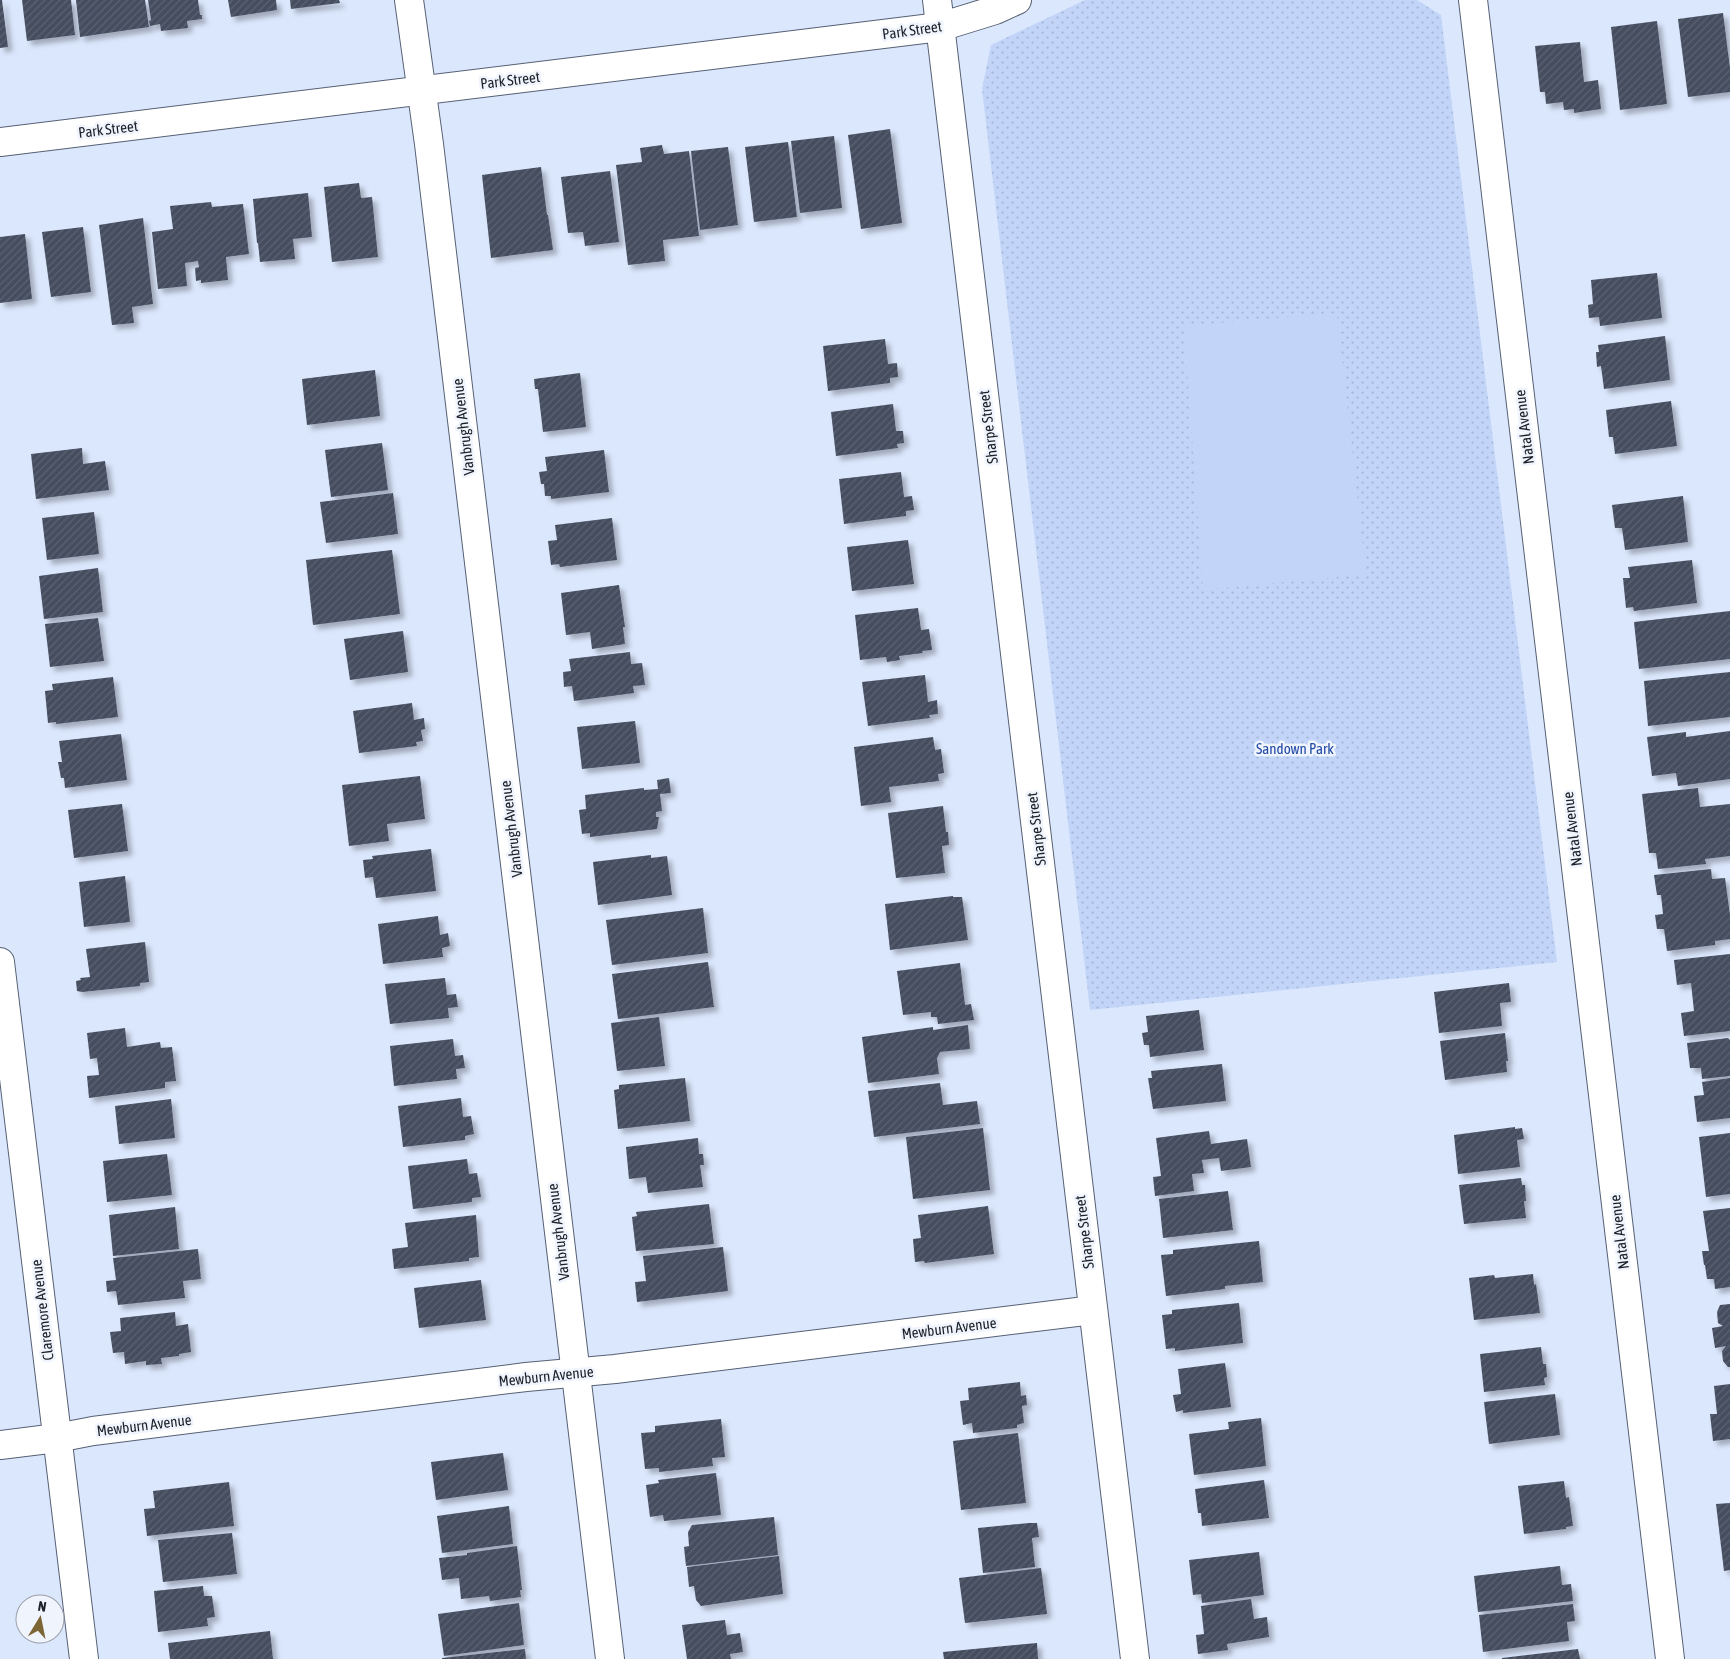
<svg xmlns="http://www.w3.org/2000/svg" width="1730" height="1659" viewBox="0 0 1730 1659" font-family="'Asap Condensed',sans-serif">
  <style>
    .grass { fill: url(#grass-dots) }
    .pitch { fill: #c2d5f9 }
    .building { fill: url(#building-hatch); filter: url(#shadow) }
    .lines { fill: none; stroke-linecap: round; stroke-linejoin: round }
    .minor-casing { stroke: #566073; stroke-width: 30 }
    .minor { stroke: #fff; stroke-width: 28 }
    .labels { text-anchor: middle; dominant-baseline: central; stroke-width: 5; stroke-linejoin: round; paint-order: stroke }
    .street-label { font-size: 15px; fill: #1c2028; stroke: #eff4fd }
    .park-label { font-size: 15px; fill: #234aa5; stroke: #eff4fd }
  </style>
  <defs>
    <pattern id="grass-dots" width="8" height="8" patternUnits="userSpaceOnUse" patternTransform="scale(1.25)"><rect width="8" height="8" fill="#c2d5f9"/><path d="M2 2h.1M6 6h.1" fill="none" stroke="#a6b7d5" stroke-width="1.8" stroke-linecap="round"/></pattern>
    <pattern id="building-hatch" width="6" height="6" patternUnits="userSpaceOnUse" patternTransform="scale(1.25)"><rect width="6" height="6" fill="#444d5f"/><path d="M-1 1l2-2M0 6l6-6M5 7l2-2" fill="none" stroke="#5c6372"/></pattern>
    <filter id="shadow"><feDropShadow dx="4.5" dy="4.5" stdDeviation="2.5" flood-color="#0004"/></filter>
  </defs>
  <rect width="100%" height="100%" fill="#dbe7fd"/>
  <polygon class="grass" points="1085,0 1417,0 1441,15 1557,962 1090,1010 982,89 991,45"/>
  <polygon class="pitch" points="1337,313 1366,574 1203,590 1184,326"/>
  <g class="building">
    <polygon points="0,0 2,0 8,47 0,48"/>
    <polygon points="22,0 71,0 75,35 27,41"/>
    <polygon points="76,0 145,0 149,27 80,37"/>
    <polygon points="148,0 198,0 200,15 202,15 202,19 187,21 188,28 161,31 160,24 150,26 149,21 151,20"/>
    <polygon points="228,0 276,0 277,10 231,17"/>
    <polygon points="290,0 339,0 340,3 291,9"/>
    <polygon points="1723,13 1730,68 1730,92 1688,97 1678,19"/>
    <polygon points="1657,21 1667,104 1620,110 1611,27"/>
    <polygon points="1580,42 1584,82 1598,80 1601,109 1574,113 1574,109 1564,110 1563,102 1546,104 1545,92 1540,92 1535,46"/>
    <polygon points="890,129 902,223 861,229 848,135"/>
    <polygon points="834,136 842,208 800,213 791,141"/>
    <polygon points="788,142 797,217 754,222 745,147"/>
    <polygon points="662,145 664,154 689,151 699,236 663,240 665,261 628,265 616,165 642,162 640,148"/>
    <polygon points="728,147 738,225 700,230 691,151"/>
    <polygon points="541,167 547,215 548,215 553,250 491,258 482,175"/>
    <polygon points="610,171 619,242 585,246 583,232 568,233 561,177"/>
    <polygon points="359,183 361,198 372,197 378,257 332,262 324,187"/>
    <polygon points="308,193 312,237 293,239 295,259 260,262 258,243 257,243 253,199"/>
    <polygon points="211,202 212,207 243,204 249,254 226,257 228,280 201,283 201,280 196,281 195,268 199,267 198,261 185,263 187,286 158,289 152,232 173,229 170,206"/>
    <polygon points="143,218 153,304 132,307 134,323 112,325 99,225"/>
    <polygon points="83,227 91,292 51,297 42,232"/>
    <polygon points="25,234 32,299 0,303 0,237"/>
    <polygon points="1657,273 1662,318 1600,326 1599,317 1589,318 1588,305 1593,304 1591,280"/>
    <polygon points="1665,336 1670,380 1604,389 1601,366 1597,367 1596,352 1599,352 1598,345"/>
    <polygon points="885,339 888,364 897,363 898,377 890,378 890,383 828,391 823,346"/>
    <polygon points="375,370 380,416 307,425 302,379"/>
    <polygon points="580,373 586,427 543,432 538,389 535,389 534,379"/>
    <polygon points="1671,401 1677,446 1615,454 1613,437 1609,437 1606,410"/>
    <polygon points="893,404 896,431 903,431 904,443 897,444 898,448 836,456 831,412"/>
    <polygon points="382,443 388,490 331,497 325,450"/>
    <polygon points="82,448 83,464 105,461 109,490 36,499 31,454"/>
    <polygon points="604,450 609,492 551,499 551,496 545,496 544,484 541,484 539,472 547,471 545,457"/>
    <polygon points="901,472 904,497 912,496 914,510 906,511 906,516 844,524 839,479"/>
    <polygon points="393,493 398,534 326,543 320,502"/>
    <polygon points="1683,496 1688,542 1625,550 1622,528 1615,528 1612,505"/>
    <polygon points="94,512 99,554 47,560 42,518"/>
    <polygon points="612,518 617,560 560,567 559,564 551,565 548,541 557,540 555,525"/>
    <polygon points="908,540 914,584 852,591 847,547"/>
    <polygon points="392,550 400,614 313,625 306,560"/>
    <polygon points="1692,560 1697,603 1634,611 1633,607 1626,608 1623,578 1630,578 1628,567"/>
    <polygon points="98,568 103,612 44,619 39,576"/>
    <polygon points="619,585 625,627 623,627 625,644 592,649 590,632 566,635 561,593"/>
    <polygon points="918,608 921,630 929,629 932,650 922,651 923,653 899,656 900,660 887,662 886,657 860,660 855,615"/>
    <polygon points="1730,611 1730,659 1639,669 1634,622"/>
    <polygon points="98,618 104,661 50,667 45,624"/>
    <polygon points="403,631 408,672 350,680 344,639"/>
    <polygon points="630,652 631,664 642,663 645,685 633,686 634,693 574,701 572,686 564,687 563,672 571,671 569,659"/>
    <polygon points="1730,672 1730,717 1648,726 1644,681"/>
    <polygon points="925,675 928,702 937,700 938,714 929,715 930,718 868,726 862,682"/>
    <polygon points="113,677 118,717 56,724 56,722 48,723 45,691 53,690 52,684"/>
    <polygon points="412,703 414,720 424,718 425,729 421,730 423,741 416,742 417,746 359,753 353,711"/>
    <polygon points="635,721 640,763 582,769 577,727"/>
    <polygon points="1730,731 1730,779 1678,786 1676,773 1652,776 1647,737 1686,732 1686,737"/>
    <polygon points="121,734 127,780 65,788 64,778 61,778 58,762 62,762 59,741"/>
    <polygon points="933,737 935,750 941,749 944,773 938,774 939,781 889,787 891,802 861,806 854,747"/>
    <polygon points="420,776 425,819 387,824 389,841 349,846 342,785"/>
    <polygon points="669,778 671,793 660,794 662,811 656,812 656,817 659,817 657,829 590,837 590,833 582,834 579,810 586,809 585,795 644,788 644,790 658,789 657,780"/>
    <polygon points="1698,788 1700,807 1730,804 1730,856 1705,859 1706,864 1658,869 1656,853 1649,853 1642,794"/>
    <polygon points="122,804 128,851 74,858 68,810"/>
    <polygon points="943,806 946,832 948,832 949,845 942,846 945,873 896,878 888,813"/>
    <polygon points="431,849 436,891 376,898 373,877 365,878 363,860 373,859 372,856"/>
    <polygon points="651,855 651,858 667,856 672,895 598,905 593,862"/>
    <polygon points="1711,869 1712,879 1725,878 1730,915 1730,939 1715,941 1715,945 1667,951 1664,929 1657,929 1655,915 1663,914 1661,895 1657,895 1654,875"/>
    <polygon points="125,876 130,922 84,927 79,882"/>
    <polygon points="953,896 953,897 962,897 968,940 890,950 885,904"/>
    <polygon points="703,908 708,953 612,965 606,920"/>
    <polygon points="438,916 440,935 448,933 450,946 442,948 443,957 383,964 378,924"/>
    <polygon points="145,942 149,982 140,983 140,986 82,992 77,991 76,981 81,980 80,978 90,977 86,949"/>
    <polygon points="1730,954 1730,1031 1684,1036 1681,1013 1694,1011 1691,983 1677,985 1674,960"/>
    <polygon points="708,962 714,1007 618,1019 612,974"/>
    <polygon points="960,963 965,1005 971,1004 974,1020 938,1024 937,1017 931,1017 931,1012 903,1015 897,971"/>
    <polygon points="445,978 447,995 456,994 458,1007 448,1008 449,1018 390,1024 385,984"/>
    <polygon points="1509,983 1511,1002 1500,1003 1502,1026 1439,1033 1434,992"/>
    <polygon points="1199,1010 1204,1050 1150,1057 1149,1045 1144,1045 1142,1033 1148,1032 1146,1016"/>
    <polygon points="659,1017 665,1066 617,1071 611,1023"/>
    <polygon points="968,1025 970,1049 940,1052 937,1058 939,1074 868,1083 862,1037 933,1027 933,1030"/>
    <polygon points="125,1028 127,1047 160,1042 161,1048 172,1047 176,1081 165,1082 165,1088 89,1098 87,1076 99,1075 97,1058 90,1059 87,1033"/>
    <polygon points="1505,1033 1508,1061 1506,1061 1507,1072 1445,1080 1440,1041"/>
    <polygon points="1728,1038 1730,1040 1730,1076 1702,1079 1701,1068 1690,1068 1687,1043"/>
    <polygon points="453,1039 455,1056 463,1055 465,1068 456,1069 457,1079 394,1086 390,1046"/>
    <polygon points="1222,1064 1226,1101 1153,1109 1148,1078 1152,1078 1151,1071"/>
    <polygon points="685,1078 690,1121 618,1129 614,1090 619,1089 619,1085"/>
    <polygon points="1730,1078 1730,1118 1697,1122 1694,1096 1704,1095 1702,1082"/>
    <polygon points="940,1083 943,1105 977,1101 980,1124 874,1137 868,1091"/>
    <polygon points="461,1098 463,1117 471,1116 474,1134 465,1136 465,1140 403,1147 398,1106"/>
    <polygon points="171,1099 175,1138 119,1144 115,1106"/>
    <polygon points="1515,1127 1515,1129 1522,1128 1524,1139 1517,1140 1520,1167 1458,1174 1454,1135"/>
    <polygon points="983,1128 990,1190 913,1199 906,1137"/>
    <polygon points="1209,1131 1211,1144 1247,1139 1251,1167 1221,1171 1219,1158 1202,1160 1204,1173 1192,1174 1194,1191 1155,1196 1153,1177 1161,1176 1156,1138"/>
    <polygon points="1730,1133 1730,1194 1706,1197 1699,1137"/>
    <polygon points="698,1138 699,1154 703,1154 704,1165 700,1165 703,1187 648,1193 646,1177 629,1179 626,1147"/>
    <polygon points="167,1154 172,1195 107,1202 103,1161"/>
    <polygon points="467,1159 469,1174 477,1173 481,1197 472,1198 472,1202 413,1209 408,1166"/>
    <polygon points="1521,1178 1522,1185 1525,1185 1526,1201 1524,1201 1526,1218 1464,1224 1459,1185"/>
    <polygon points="1228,1191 1233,1230 1163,1238 1159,1199"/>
    <polygon points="709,1204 714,1244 636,1251 632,1217 637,1216 636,1212"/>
    <polygon points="988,1206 994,1254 925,1263 924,1261 915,1262 913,1239 921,1238 918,1215"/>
    <polygon points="175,1207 179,1249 113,1256 109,1215"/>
    <polygon points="1730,1208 1730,1287 1715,1289 1714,1279 1707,1279 1705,1265 1704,1265 1702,1251 1709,1251 1703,1211"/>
    <polygon points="476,1215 479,1257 469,1258 469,1261 394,1269 392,1249 408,1247 405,1223"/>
    <polygon points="1259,1241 1263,1282 1225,1286 1225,1289 1166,1296 1161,1255 1173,1254 1173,1250"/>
    <polygon points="723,1247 728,1291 637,1302 635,1282 646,1281 643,1256"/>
    <polygon points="198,1249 201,1279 183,1281 185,1298 118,1305 116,1291 107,1292 106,1281 116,1280 113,1258"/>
    <polygon points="1533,1274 1534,1285 1536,1284 1540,1313 1474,1320 1469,1278 1494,1275 1495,1278"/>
    <polygon points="481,1280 486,1320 419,1328 414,1288"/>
    <polygon points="1239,1303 1243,1343 1175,1351 1175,1348 1166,1349 1162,1315 1172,1314 1172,1310"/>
    <polygon points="1730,1304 1730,1367 1728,1367 1723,1361 1722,1351 1726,1346 1715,1348 1712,1328 1723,1326 1718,1323 1717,1312 1720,1305"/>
    <polygon points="175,1312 176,1326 188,1324 191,1352 179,1354 179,1356 161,1358 162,1364 146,1365 146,1361 125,1364 124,1352 113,1353 110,1332 121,1331 120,1318"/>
    <polygon points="1541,1347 1543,1364 1546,1364 1547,1377 1544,1378 1545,1385 1484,1392 1480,1354"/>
    <polygon points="1225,1363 1231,1407 1183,1413 1183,1410 1176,1412 1173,1395 1181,1394 1178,1369"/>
    <polygon points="1020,1382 1021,1396 1026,1395 1027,1405 1022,1406 1024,1423 1017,1425 1017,1428 973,1433 972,1423 963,1425 960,1401 969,1400 968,1388"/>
    <polygon points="1730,1384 1730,1439 1713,1441 1710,1414 1717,1414 1714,1386"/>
    <polygon points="1555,1394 1560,1435 1489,1444 1484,1402"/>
    <polygon points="1261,1418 1266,1466 1194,1475 1189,1434 1229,1429 1228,1422"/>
    <polygon points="721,1419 725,1457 712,1458 713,1466 659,1472 659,1468 645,1469 641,1433 655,1432 655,1426"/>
    <polygon points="1018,1433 1026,1503 961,1510 953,1441"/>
    <polygon points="503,1453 508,1490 436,1500 431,1462"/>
    <polygon points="716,1473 721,1515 664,1521 663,1515 650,1517 646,1485 659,1483 658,1480"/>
    <polygon points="1264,1480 1269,1518 1202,1526 1201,1513 1198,1513 1195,1489"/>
    <polygon points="1564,1481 1566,1498 1569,1497 1573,1526 1566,1527 1566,1529 1524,1534 1518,1486"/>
    <polygon points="229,1482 234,1526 147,1536 144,1509 155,1508 153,1491"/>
    <polygon points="1730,1503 1730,1570 1724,1571 1716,1504"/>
    <polygon points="509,1506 513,1544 442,1553 437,1516"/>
    <polygon points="774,1517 778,1555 686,1566 684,1547 689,1546 688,1532 692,1525"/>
    <polygon points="1029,1523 1037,1523 1039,1537 1032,1538 1035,1567 983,1573 978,1528"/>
    <polygon points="232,1533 237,1574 163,1582 158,1540"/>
    <polygon points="517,1546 522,1590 520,1590 521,1597 490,1601 489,1596 461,1599 459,1578 442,1580 439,1558 467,1555 467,1553"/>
    <polygon points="1259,1552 1264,1595 1202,1603 1201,1594 1193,1595 1189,1560"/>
    <polygon points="779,1556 783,1594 701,1606 696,1600 694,1586 689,1587 687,1567"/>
    <polygon points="1560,1566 1562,1585 1571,1584 1573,1601 1478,1612 1474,1576"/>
    <polygon points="1041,1568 1047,1614 965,1623 959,1578"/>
    <polygon points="203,1586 204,1596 212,1596 215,1617 207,1618 208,1626 158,1632 154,1591"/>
    <polygon points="1251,1599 1254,1619 1267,1617 1269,1637 1227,1644 1228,1650 1198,1654 1196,1635 1204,1634 1201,1606"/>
    <polygon points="519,1603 524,1645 444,1656 438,1614"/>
    <polygon points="1573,1604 1575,1621 1567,1622 1569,1641 1483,1652 1479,1615"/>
    <polygon points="725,1620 727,1635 740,1633 743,1652 730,1654 731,1659 687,1659 682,1625"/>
    <polygon points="270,1631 273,1659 170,1659 168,1643"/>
    <polygon points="1037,1643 1038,1659 944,1659 943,1652"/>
    <polygon points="525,1649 526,1659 442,1659 442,1658"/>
    <polygon points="1578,1649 1580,1659 1502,1659 1502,1658"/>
  </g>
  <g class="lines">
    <g class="minor-casing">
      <g id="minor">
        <polyline points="409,0 429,144 610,1659"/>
        <polyline points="937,0 1135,1659"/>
        <polyline points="1473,0 1670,1659"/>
        <polyline points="0,142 940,27 995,10 1017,0"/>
        <polyline points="0,962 84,1659"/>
        <polyline points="0,1445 57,1438 93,1431 526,1377 615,1369 1093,1310"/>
      </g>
    </g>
    <use href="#minor" class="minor"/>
  </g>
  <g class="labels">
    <g class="street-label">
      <text transform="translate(912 30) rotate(-8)">Park Street</text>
      <text transform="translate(510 80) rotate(-7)">Park Street</text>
      <text transform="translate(108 129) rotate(-7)">Park Street</text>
      <text transform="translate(463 427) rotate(-97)">Vanbrugh Avenue</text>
      <text transform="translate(988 427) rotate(-97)">Sharpe Street</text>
      <text transform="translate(1524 427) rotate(-97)">Natal Avenue</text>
      <text transform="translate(511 829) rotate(-97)">Vanbrugh Avenue</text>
      <text transform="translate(1036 829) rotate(-97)">Sharpe Street</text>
      <text transform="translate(1572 829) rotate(-97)">Natal Avenue</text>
      <text transform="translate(558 1232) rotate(-97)">Vanbrugh Avenue</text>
      <text transform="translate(1084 1232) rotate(-97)">Sharpe Street</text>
      <text transform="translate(1619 1232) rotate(-97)">Natal Avenue</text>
      <text transform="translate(42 1310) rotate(-97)">Claremore Avenue</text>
      <text transform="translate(949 1328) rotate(-7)">Mewburn Avenue</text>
      <text transform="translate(546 1376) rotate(-6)">Mewburn Avenue</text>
      <text transform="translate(144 1425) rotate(-7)">Mewburn Avenue</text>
    </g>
    <g class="park-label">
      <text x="1295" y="748">Sandown Park</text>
    </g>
  </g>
  <g transform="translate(40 1619) rotate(10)"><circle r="24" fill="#eff4fd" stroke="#9b9fa8"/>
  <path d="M0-4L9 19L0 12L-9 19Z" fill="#7c6535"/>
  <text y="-8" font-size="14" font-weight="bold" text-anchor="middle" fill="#1c2028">N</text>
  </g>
</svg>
